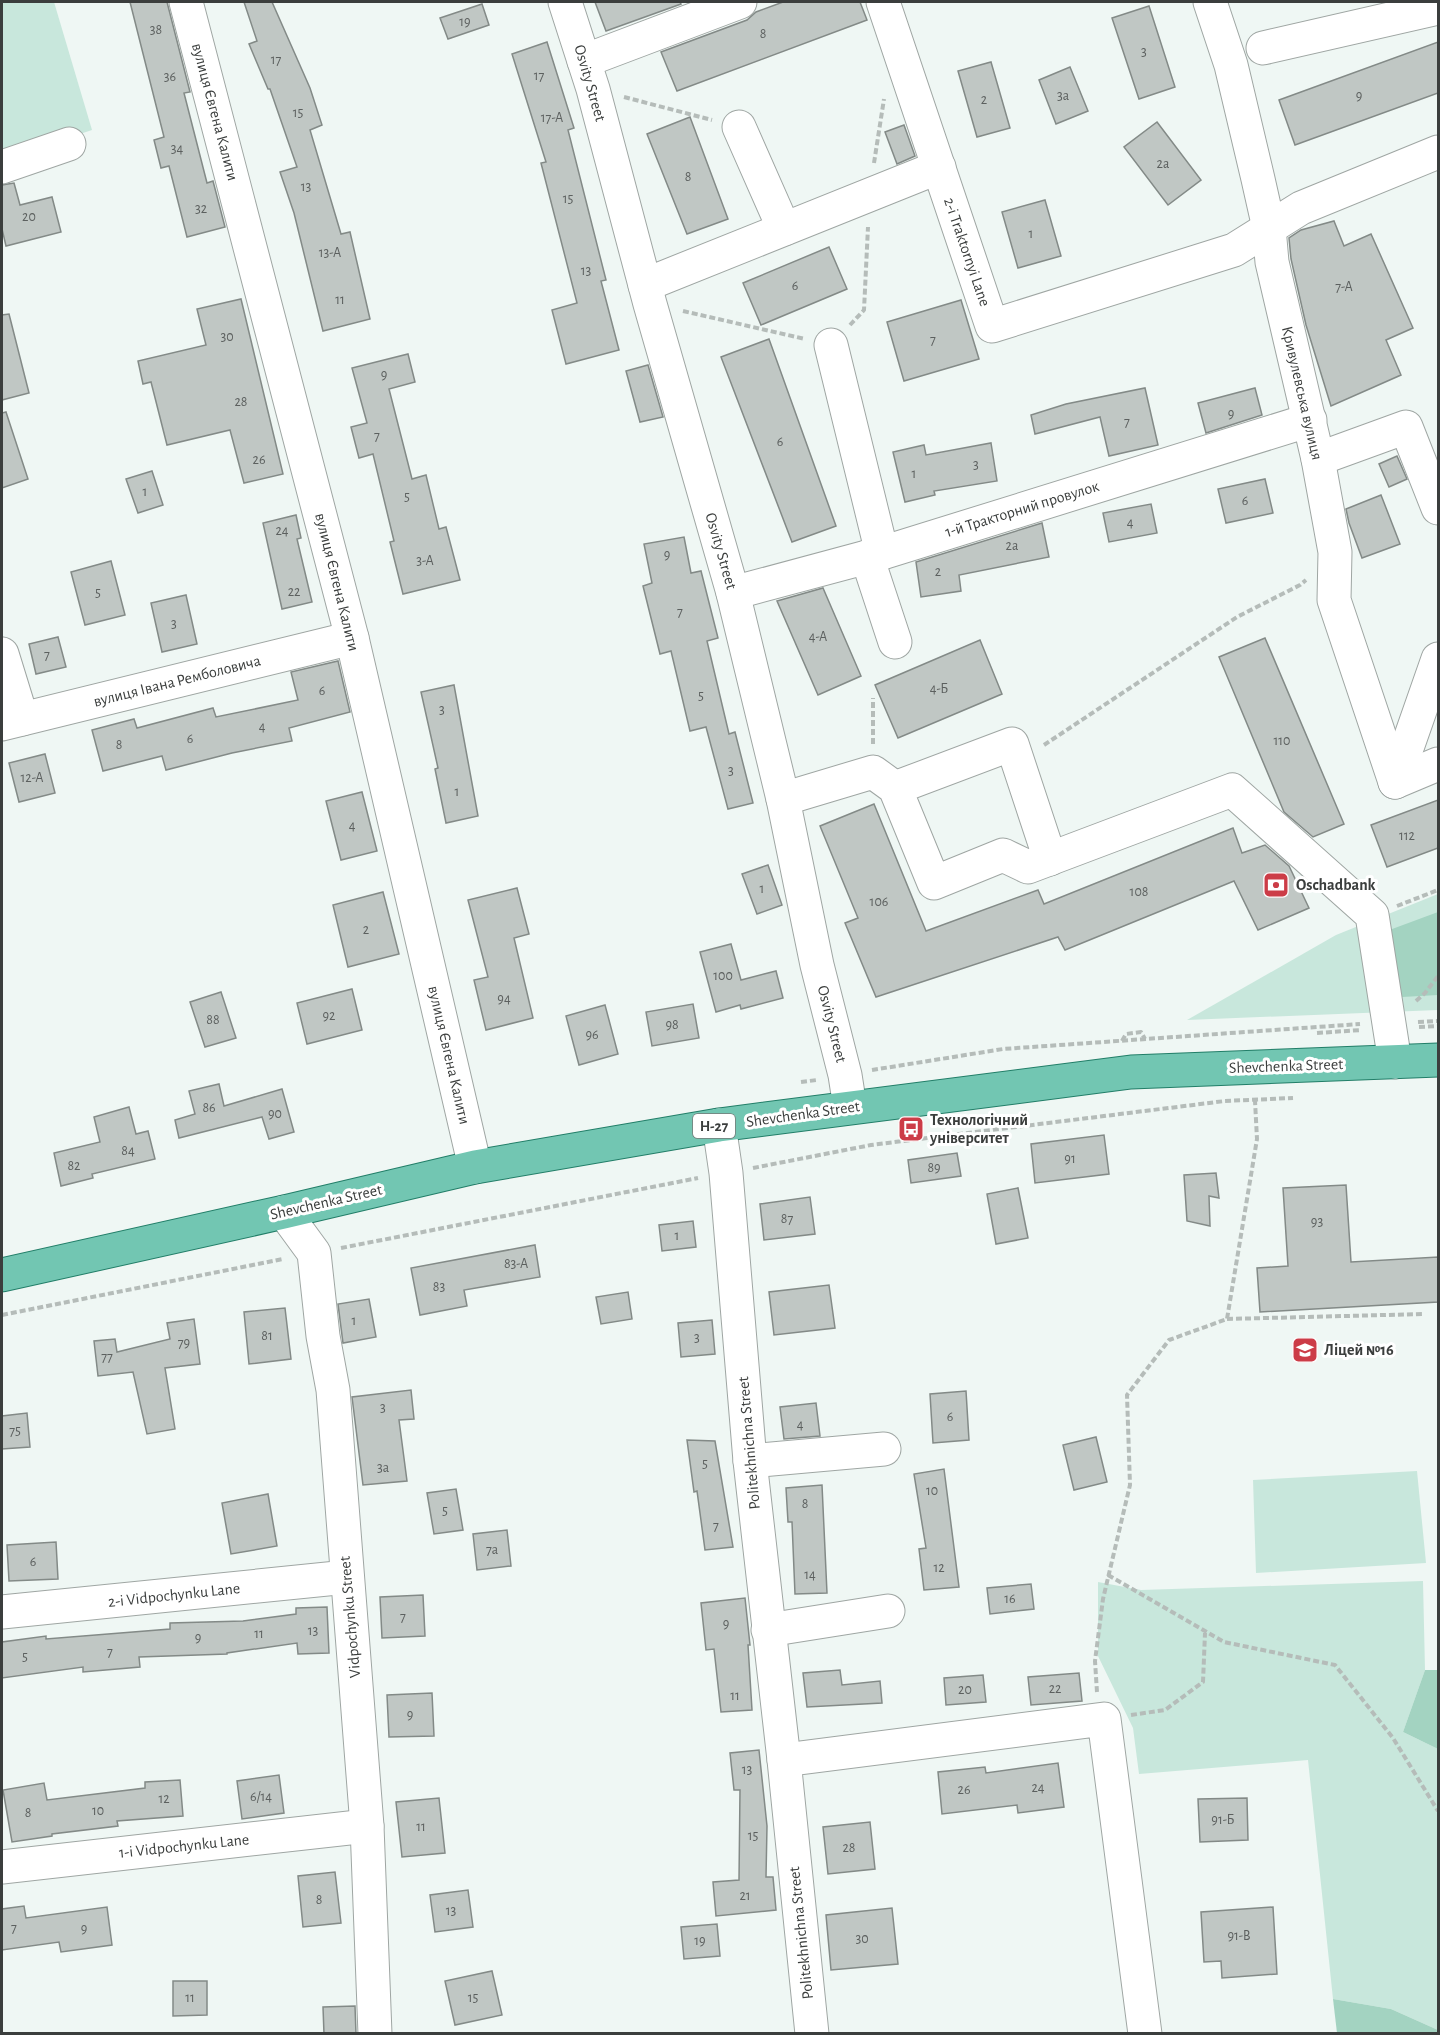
<svg xmlns="http://www.w3.org/2000/svg" width="1440" height="2035" viewBox="0 0 1440 2035" font-family="'Alegreya Sans',sans-serif">
  <style>
    .green { fill: #c8e7dc }
    .forest { fill: #a3d3c1 }
    .building { fill: #c0c7c4; stroke: #838a87; stroke-width: 1.5 }
    .lines { fill: none; stroke-linecap: round; stroke-linejoin: round }
    .minor-casing { stroke: #9fa6a3; stroke-width: 35 }
    .major-casing { stroke: #227e68; stroke-width: 35 }
    .path { stroke: #b5bcb9; stroke-width: 4; stroke-dasharray: 6 3; stroke-linecap: butt }
    .minor { stroke: #fff; stroke-width: 33 }
    .major { stroke: #72c6b2; stroke-width: 33 }
    .labels { text-anchor: middle; dominant-baseline: central; stroke-width: 6; stroke-linejoin: round; paint-order: stroke }
    .number-label { font-size: 14px; fill: #5c605f }
    .shield { fill: #fff; stroke: #767877; stroke-width: 1.5 }
    .shield-label { font-size: 15px; font-weight: bold; fill: #3b3e3d }
    .street-label { font-size: 16px; fill: #3b3e3d; stroke: #fff }
    .poi-label { font-size: 16px; font-weight: bold; fill: #3b3e3d; stroke: #fff; text-anchor: start }
  </style>
  <rect width="100%" height="100%" fill="#eff7f4"/>
  <g class="green">
    <polygon points="2,2 54,2 92,130 2,160"/>
    <polygon points="1438,894 1438,1010 1187,1020 1336,935"/>
    <polygon points="1417,1471 1426,1563 1256,1573 1253,1480"/>
    <polygon points="1423,1581 1425,1670 1403,1732 1438,1749 1438,2030 1391,2009 1333,1999 1308,1760 1139,1774 1133,1728 1098,1656 1098,1582 1141,1590"/>
  </g>
  <g class="forest">
    <polygon points="1438,912 1438,995 1402,997 1393,983 1376,935"/>
    <polygon points="1425,1670 1438,1670 1438,1749 1403,1732"/>
    <polygon points="1333,1999 1391,2009 1438,2030 1438,2033 1337,2033"/>
  </g>
  <g class="building">
    <polygon points="130,2 167,2 190,92 184,93 207,183 213,181 225,227 187,237 169,166 161,168 154,140 164,137"/>
    <polygon points="244,2 272,2 310,88 322,125 310,130 341,234 350,232 370,319 323,331 294,213 280,172 297,167 270,89 268,89 249,44 257,41"/>
    <polygon points="595,2 680,2 681,4 606,31"/>
    <polygon points="783,2 860,2 867,20 677,91 661,52 747,20 756,12"/>
    <polygon points="482,4 489,25 448,39 440,18"/>
    <polygon points="1149,6 1175,87 1139,99 1112,18"/>
    <polygon points="547,42 574,128 568,130 606,280 601,281 619,350 566,364 552,310 577,303 541,163 546,162 512,54"/>
    <polygon points="1438,42 1438,93 1295,145 1279,100"/>
    <polygon points="991,62 1010,128 977,137 958,71"/>
    <polygon points="1070,67 1088,111 1056,124 1039,80"/>
    <polygon points="690,117 728,219 687,234 647,134"/>
    <polygon points="1157,122 1201,180 1168,205 1124,147"/>
    <polygon points="904,125 915,156 897,164 885,132"/>
    <polygon points="14,183 20,205 52,197 61,232 6,246 2,229 2,185"/>
    <polygon points="1045,200 1061,256 1018,268 1002,212"/>
    <polygon points="1334,221 1344,246 1371,234 1413,328 1386,340 1401,375 1331,406 1306,325 1291,259 1289,238 1301,230"/>
    <polygon points="829,247 847,289 761,325 743,283"/>
    <polygon points="241,299 283,474 244,483 230,430 167,445 151,382 143,384 138,361 206,345 197,309"/>
    <polygon points="961,300 979,359 904,381 887,322"/>
    <polygon points="9,314 29,393 2,400 2,315"/>
    <polygon points="769,339 836,526 792,542 721,357"/>
    <polygon points="408,354 415,382 389,389 412,479 426,475 439,529 446,527 460,580 403,594 390,542 394,541 373,454 359,458 351,427 367,423 352,368"/>
    <polygon points="648,365 663,417 640,422 626,371"/>
    <polygon points="1145,388 1158,445 1109,456 1100,417 1035,434 1031,415 1066,404"/>
    <polygon points="1255,388 1262,415 1206,433 1198,403"/>
    <polygon points="6,412 28,479 2,488 2,413"/>
    <polygon points="991,443 997,481 934,491 935,495 905,502 893,452 924,445 926,455"/>
    <polygon points="1397,456 1407,479 1389,487 1379,464"/>
    <polygon points="152,471 163,505 138,513 126,479"/>
    <polygon points="1265,479 1273,513 1226,523 1218,489"/>
    <polygon points="1381,495 1400,544 1362,558 1349,523 1346,509"/>
    <polygon points="1151,504 1157,533 1109,542 1103,513"/>
    <polygon points="296,515 301,538 297,539 312,602 282,609 263,523"/>
    <polygon points="1042,523 1049,557 959,575 961,591 921,597 916,562"/>
    <polygon points="684,537 691,573 701,571 718,638 707,641 729,734 735,732 753,803 728,809 706,727 690,731 671,651 660,654 643,586 652,583 644,544"/>
    <polygon points="111,561 125,615 85,625 71,572"/>
    <polygon points="823,588 861,676 818,695 777,601"/>
    <polygon points="186,595 197,644 162,652 151,603"/>
    <polygon points="58,637 66,667 36,674 29,644"/>
    <polygon points="1265,638 1344,824 1313,837 1284,812 1219,657"/>
    <polygon points="980,640 1002,694 898,738 875,685"/>
    <polygon points="338,661 350,712 289,728 292,741 232,753 166,770 162,756 103,771 92,730 134,719 137,728 213,708 216,717 298,700 291,672"/>
    <polygon points="454,685 478,816 446,823 435,769 438,768 421,692"/>
    <polygon points="45,754 55,793 19,802 9,763"/>
    <polygon points="362,792 377,851 341,860 326,801"/>
    <polygon points="1438,800 1438,848 1387,867 1371,825"/>
    <polygon points="874,804 926,931 1038,890 1044,904 1233,828 1242,853 1265,845 1289,866 1309,908 1258,930 1234,881 1065,950 1058,937 876,997 845,923 858,918 820,826"/>
    <polygon points="768,865 782,905 757,914 742,874"/>
    <polygon points="517,888 529,934 514,938 533,1018 486,1030 474,980 488,977 468,900"/>
    <polygon points="383,892 399,954 348,967 333,905"/>
    <polygon points="731,944 741,980 776,971 783,998 741,1009 740,1005 716,1012 700,952"/>
    <polygon points="352,989 362,1030 307,1044 297,1003"/>
    <polygon points="221,992 236,1038 205,1047 190,1002"/>
    <polygon points="693,1004 699,1038 652,1046 646,1012"/>
    <polygon points="605,1005 618,1054 579,1065 566,1016"/>
    <polygon points="219,1084 224,1106 282,1089 294,1132 269,1139 262,1117 179,1138 175,1120 195,1114 189,1091"/>
    <polygon points="129,1107 136,1134 148,1131 155,1159 92,1174 93,1178 61,1186 54,1153 100,1142 94,1117"/>
    <polygon points="1104,1135 1109,1174 1035,1183 1031,1144"/>
    <polygon points="957,1153 961,1176 911,1183 908,1160"/>
    <polygon points="1216,1173 1219,1198 1209,1196 1210,1226 1187,1221 1184,1175"/>
    <polygon points="1346,1185 1351,1262 1438,1257 1438,1302 1260,1312 1257,1268 1288,1266 1283,1188"/>
    <polygon points="1018,1188 1028,1238 996,1244 987,1194"/>
    <polygon points="810,1197 815,1234 764,1240 760,1204"/>
    <polygon points="693,1221 696,1247 662,1251 659,1225"/>
    <polygon points="535,1245 540,1277 464,1290 467,1306 420,1315 411,1268"/>
    <polygon points="829,1285 835,1328 774,1335 769,1292"/>
    <polygon points="628,1292 632,1319 601,1324 596,1297"/>
    <polygon points="369,1299 376,1337 343,1343 338,1304"/>
    <polygon points="285,1308 291,1359 249,1364 244,1312"/>
    <polygon points="194,1319 200,1364 165,1368 175,1429 147,1434 133,1372 98,1376 94,1341 115,1339 117,1352 170,1339 167,1323"/>
    <polygon points="712,1320 715,1354 681,1357 678,1323"/>
    <polygon points="411,1390 414,1419 399,1420 407,1481 363,1485 352,1397"/>
    <polygon points="966,1391 969,1440 933,1443 930,1394"/>
    <polygon points="816,1403 820,1436 784,1439 780,1407"/>
    <polygon points="27,1413 30,1447 2,1449 2,1416"/>
    <polygon points="1096,1437 1107,1482 1074,1490 1063,1445"/>
    <polygon points="687,1440 715,1441 733,1547 705,1550 697,1491 694,1492"/>
    <polygon points="944,1469 959,1587 924,1590 919,1549 926,1548 914,1474"/>
    <polygon points="822,1485 827,1593 795,1594 792,1522 788,1522 786,1488"/>
    <polygon points="456,1489 463,1530 434,1534 427,1493"/>
    <polygon points="268,1494 277,1546 231,1554 222,1503"/>
    <polygon points="507,1530 511,1566 477,1570 473,1534"/>
    <polygon points="56,1542 58,1579 9,1581 7,1545"/>
    <polygon points="1031,1584 1034,1609 990,1614 987,1588"/>
    <polygon points="423,1595 425,1636 382,1638 380,1597"/>
    <polygon points="745,1598 750,1645 748,1645 752,1710 721,1712 714,1649 706,1650 701,1603"/>
    <polygon points="327,1607 329,1653 298,1654 297,1643 227,1653 227,1654 139,1657 140,1667 83,1672 83,1667 2,1678 2,1642 46,1636 46,1639 170,1629 170,1623 243,1621 296,1614 296,1608"/>
    <polygon points="840,1670 842,1685 880,1681 882,1703 807,1707 803,1673"/>
    <polygon points="1079,1673 1082,1701 1031,1705 1028,1677"/>
    <polygon points="983,1675 986,1702 946,1705 944,1678"/>
    <polygon points="432,1693 434,1736 389,1737 387,1695"/>
    <polygon points="759,1750 767,1826 766,1877 773,1877 776,1910 716,1916 713,1882 739,1880 740,1790 734,1790 730,1753"/>
    <polygon points="1058,1763 1064,1807 1018,1813 1017,1805 942,1814 938,1772 985,1767 986,1773"/>
    <polygon points="279,1775 284,1813 242,1819 237,1781"/>
    <polygon points="180,1780 183,1816 117,1821 118,1826 52,1834 52,1836 12,1842 3,1790 44,1783 47,1800 145,1788 145,1782"/>
    <polygon points="439,1798 445,1853 402,1857 396,1802"/>
    <polygon points="1247,1798 1248,1840 1200,1842 1198,1799"/>
    <polygon points="870,1822 875,1869 828,1874 823,1827"/>
    <polygon points="335,1872 341,1923 303,1927 298,1876"/>
    <polygon points="468,1890 473,1927 435,1932 430,1895"/>
    <polygon points="24,1906 26,1918 107,1907 112,1945 61,1952 59,1942 2,1950 2,1909"/>
    <polygon points="1273,1907 1277,1974 1222,1978 1221,1961 1204,1962 1201,1912"/>
    <polygon points="892,1908 898,1964 831,1970 826,1915"/>
    <polygon points="717,1924 720,1956 684,1959 681,1927"/>
    <polygon points="492,1971 502,2015 455,2025 445,1981"/>
    <polygon points="173,1981 207,1981 207,2015 173,2016"/>
    <polygon points="355,2006 356,2034 324,2034 323,2007"/>
  </g>
  <g class="lines">
    <g class="minor-casing">
      <g id="minor">
        <polyline points="186,2 352,638 475,1167"/>
        <polyline points="565,2 593,89 650,304 733,593 783,799 817,965 845,1075 850,1107"/>
        <polyline points="883,2 992,326 1234,250 1301,208 1438,152"/>
        <polyline points="1210,2 1231,65 1258,179 1269,228 1272,262 1318,459 1335,552 1334,600 1395,782"/>
        <polyline points="1263,48 1438,8"/>
        <polyline points="584,61 740,2"/>
        <polyline points="739,127 784,229"/>
        <polyline points="2,167 69,144"/>
        <polyline points="645,285 939,167"/>
        <polyline points="831,345 882,553"/>
        <polyline points="1318,459 1406,427 1438,508"/>
        <polyline points="867,557 895,642"/>
        <polyline points="733,593 882,553 1310,420"/>
        <polyline points="2,654 22,719"/>
        <polyline points="2,724 352,638"/>
        <polyline points="1395,782 1438,659"/>
        <polyline points="1395,782 1438,764"/>
        <polyline points="895,788 1012,744 1050,859"/>
        <polyline points="783,799 873,772 895,788 934,883 1003,855 1028,867 1232,790 1372,915 1395,1062"/>
        <polyline points="719,1125 726,1173 750,1461 784,1760"/>
        <polyline points="284,1212 314,1253 323,1336 333,1390 367,1826 375,2034"/>
        <polyline points="750,1461 884,1449"/>
        <polyline points="2,1612 347,1577"/>
        <polyline points="768,1630 888,1611"/>
        <polyline points="2,1867 367,1826"/>
        <polyline points="812,2034 784,1760 1104,1719 1145,2034"/>
      </g>
    </g>
    <g class="major-casing">
      <polyline id="major" points="2,1275 284,1212 475,1167 719,1125 1131,1072 1438,1060"/>
    </g>
    <g class="path">
      <polyline points="624,97 712,120"/>
      <polyline points="874,163 884,99"/>
      <polyline points="683,311 805,339"/>
      <polyline points="850,325 864,310 868,227"/>
      <polyline points="873,744 873,698"/>
      <polyline points="1044,745 1237,617 1300,585 1306,580"/>
      <polyline points="1397,906 1438,890"/>
      <polyline points="1416,1001 1425,993 1438,976"/>
      <polyline points="1418,1022 1438,1021"/>
      <polyline points="1419,1027 1438,1026"/>
      <polyline points="1317,1033 1361,1030"/>
      <polyline points="1122,1041 1126,1034 1141,1032 1145,1039"/>
      <polyline points="872,1070 1003,1049 1360,1024"/>
      <polyline points="801,1082 817,1080"/>
      <polyline points="753,1168 871,1145 1225,1101 1293,1098"/>
      <polyline points="341,1248 698,1178"/>
      <polyline points="2,1315 283,1259"/>
      <polyline points="1227,1319 1424,1314"/>
      <polyline points="1108,1575 1224,1642 1335,1665 1393,1738 1438,1811"/>
      <polyline points="1097,1692 1095,1661 1103,1599 1130,1485 1127,1395 1169,1340 1227,1319 1257,1139 1255,1101"/>
      <polyline points="1131,1715 1165,1710 1203,1682 1205,1633"/>
    </g>
    <use href="#minor" class="minor"/>
    <use href="#major" class="major"/>
  </g>
  <defs>
    <g id="bank-square" transform="scale(1.35)"><rect x="-9" y="-9" width="18" height="18" rx="4" fill="#cc3c47" stroke="#fff"/><path d="M-6-4H6V4H-6ZM0-2.3a2.3 2.3 0 1 0 0 4.6a2.3 2.3 0 1 0 0-4.6Z" fill="#fff"/></g>
    <g id="bus-square" transform="scale(1.35)"><rect x="-9" y="-9" width="18" height="18" rx="4" fill="#cc3c47" stroke="#fff"/><path d="M-5-6H5V4H4V6H2V4H-2V6H-4V4H-5ZM-3.5-4V0h7V-4ZM-3.5 1.2v1.5H-2V1.2ZM2 1.2v1.5H3.5V1.2Z" fill="#fff"/></g>
    <g id="school-square" transform="scale(1.35)"><rect x="-9" y="-9" width="18" height="18" rx="4" fill="#cc3c47" stroke="#fff"/><path d="M0-5L7-2L0 1L-7-2ZM-4 1L0 2.5L4 1V4Q0 6-4 4Z" fill="#fff"/></g>
  </defs>
  <g fill-rule="evenodd">
    <use href="#bank-square" x="1276" y="885"/>
    <use href="#bus-square" x="911" y="1129"/>
    <use href="#school-square" x="1305" y="1350"/>
  </g>
  <g class="labels">
    <g class="number-label">
      <text x="465" y="22">19</text>
      <text x="156" y="30">38</text>
      <text x="763" y="34">8</text>
      <text x="1144" y="52">3</text>
      <text x="276" y="60">17</text>
      <text x="539" y="76">17</text>
      <text x="170" y="77">36</text>
      <text x="1063" y="96">3а</text>
      <text x="1359" y="96">9</text>
      <text x="984" y="100">2</text>
      <text x="298" y="113">15</text>
      <text x="552" y="118">17-А</text>
      <text x="177" y="149">34</text>
      <text x="1163" y="164">2а</text>
      <text x="688" y="177">8</text>
      <text x="306" y="187">13</text>
      <text x="568" y="199">15</text>
      <text x="201" y="209">32</text>
      <text x="29" y="217">20</text>
      <text x="1031" y="234">1</text>
      <text x="330" y="253">13-А</text>
      <text x="586" y="271">13</text>
      <text x="795" y="286">6</text>
      <text x="1344" y="287">7-А</text>
      <text x="340" y="300">11</text>
      <text x="227" y="337">30</text>
      <text x="933" y="340">7</text>
      <text x="384" y="375">9</text>
      <text x="241" y="402">28</text>
      <text x="1231" y="414">9</text>
      <text x="1127" y="422">7</text>
      <text x="377" y="436">7</text>
      <text x="780" y="442">6</text>
      <text x="259" y="460">26</text>
      <text x="976" y="465">3</text>
      <text x="914" y="474">1</text>
      <text x="145" y="492">1</text>
      <text x="407" y="497">5</text>
      <text x="1245" y="501">6</text>
      <text x="1130" y="523">4</text>
      <text x="282" y="531">24</text>
      <text x="1012" y="546">2а</text>
      <text x="667" y="555">9</text>
      <text x="425" y="561">3-А</text>
      <text x="938" y="572">2</text>
      <text x="294" y="592">22</text>
      <text x="98" y="593">5</text>
      <text x="680" y="612">7</text>
      <text x="174" y="624">3</text>
      <text x="818" y="637">4-А</text>
      <text x="47" y="655">7</text>
      <text x="939" y="689">4-Б</text>
      <text x="322" y="691">6</text>
      <text x="701" y="696">5</text>
      <text x="442" y="710">3</text>
      <text x="262" y="727">4</text>
      <text x="190" y="739">6</text>
      <text x="1282" y="741">110</text>
      <text x="119" y="745">8</text>
      <text x="731" y="771">3</text>
      <text x="32" y="778">12-А</text>
      <text x="457" y="792">1</text>
      <text x="352" y="826">4</text>
      <text x="1407" y="836">112</text>
      <text x="762" y="889">1</text>
      <text x="1139" y="892">108</text>
      <text x="879" y="902">106</text>
      <text x="366" y="930">2</text>
      <text x="723" y="976">100</text>
      <text x="504" y="999">94</text>
      <text x="329" y="1016">92</text>
      <text x="213" y="1020">88</text>
      <text x="672" y="1025">98</text>
      <text x="592" y="1035">96</text>
      <text x="209" y="1108">86</text>
      <text x="275" y="1114">90</text>
      <text x="128" y="1151">84</text>
      <text x="1070" y="1159">91</text>
      <text x="74" y="1166">82</text>
      <text x="934" y="1168">89</text>
      <text x="787" y="1219">87</text>
      <text x="1317" y="1222">93</text>
      <text x="677" y="1236">1</text>
      <text x="516" y="1264">83-А</text>
      <text x="439" y="1287">83</text>
      <text x="354" y="1321">1</text>
      <text x="267" y="1336">81</text>
      <text x="697" y="1338">3</text>
      <text x="184" y="1343">79</text>
      <text x="107" y="1357">77</text>
      <text x="383" y="1408">3</text>
      <text x="950" y="1417">6</text>
      <text x="800" y="1425">4</text>
      <text x="15" y="1431">75</text>
      <text x="705" y="1464">5</text>
      <text x="383" y="1468">3а</text>
      <text x="932" y="1491">10</text>
      <text x="805" y="1504">8</text>
      <text x="445" y="1511">5</text>
      <text x="716" y="1526">7</text>
      <text x="492" y="1550">7а</text>
      <text x="33" y="1562">6</text>
      <text x="939" y="1568">12</text>
      <text x="810" y="1575">14</text>
      <text x="1010" y="1599">16</text>
      <text x="403" y="1617">7</text>
      <text x="726" y="1624">9</text>
      <text x="313" y="1631">13</text>
      <text x="259" y="1634">11</text>
      <text x="198" y="1638">9</text>
      <text x="110" y="1652">7</text>
      <text x="25" y="1657">5</text>
      <text x="1055" y="1689">22</text>
      <text x="965" y="1690">20</text>
      <text x="735" y="1696">11</text>
      <text x="410" y="1715">9</text>
      <text x="747" y="1770">13</text>
      <text x="1038" y="1788">24</text>
      <text x="964" y="1790">26</text>
      <text x="261" y="1797">6/14</text>
      <text x="164" y="1799">12</text>
      <text x="98" y="1811">10</text>
      <text x="28" y="1813">8</text>
      <text x="1223" y="1820">91-Б</text>
      <text x="421" y="1827">11</text>
      <text x="753" y="1836">15</text>
      <text x="849" y="1848">28</text>
      <text x="745" y="1896">21</text>
      <text x="319" y="1900">8</text>
      <text x="451" y="1911">13</text>
      <text x="14" y="1928">7</text>
      <text x="84" y="1929">9</text>
      <text x="1239" y="1936">91-В</text>
      <text x="862" y="1939">30</text>
      <text x="700" y="1941">19</text>
      <text x="190" y="1998">11</text>
      <text x="473" y="1998">15</text>
    </g>
    <rect class="shield" x="693" y="1114" width="42" height="24" rx="4.5"/>
    <g class="shield-label">
      <text x="714" y="1126">Н-27</text>
    </g>
    <g class="street-label">
      <text transform="translate(590 83) rotate(74)">Osvity Street</text>
      <text transform="translate(215 112) rotate(75)">вулиця Євгена Калити</text>
      <text transform="translate(967 252) rotate(71)">2-i Traktornyi Lane</text>
      <text transform="translate(1302 393) rotate(77)">Кривулевська вулиця</text>
      <text transform="translate(1022 509) rotate(-17)">1-й Тракторний провулок</text>
      <text transform="translate(721 551) rotate(74)">Osvity Street</text>
      <text transform="translate(337 582) rotate(76)">вулиця Євгена Калити</text>
      <text transform="translate(177 681) rotate(-14)">вулиця Івана Ремболовича</text>
      <text transform="translate(832 1024) rotate(76)">Osvity Street</text>
      <text transform="translate(449 1055) rotate(77)">вулиця Євгена Калити</text>
      <text transform="translate(1286 1066) rotate(-2)">Shevchenka Street</text>
      <text transform="translate(803 1114) rotate(-8)">Shevchenka Street</text>
      <text transform="translate(326 1202) rotate(-13)">Shevchenka Street</text>
      <text transform="translate(749 1443) rotate(-95)">Politekhnichna Street</text>
      <text transform="translate(174 1595) rotate(-6)">2-i Vidpochynku Lane</text>
      <text transform="translate(350 1617) rotate(-95)">Vidpochynku Street</text>
      <text transform="translate(184 1846) rotate(-6)">1-i Vidpochynku Lane</text>
      <text transform="translate(801 1933) rotate(-96)">Politekhnichna Street</text>
    </g>
    <g class="poi-label">
      <text x="1296" y="885">Oschadbank</text>
      <text x="930" y="1120">Технологічний<tspan x="930" dy="18">університет</tspan></text>
      <text x="1324" y="1350">Ліцей №16</text>
    </g>
  </g>
  <rect width="1440" height="2035" fill="none" stroke="#3b3e3d" stroke-width="6"/>
</svg>
